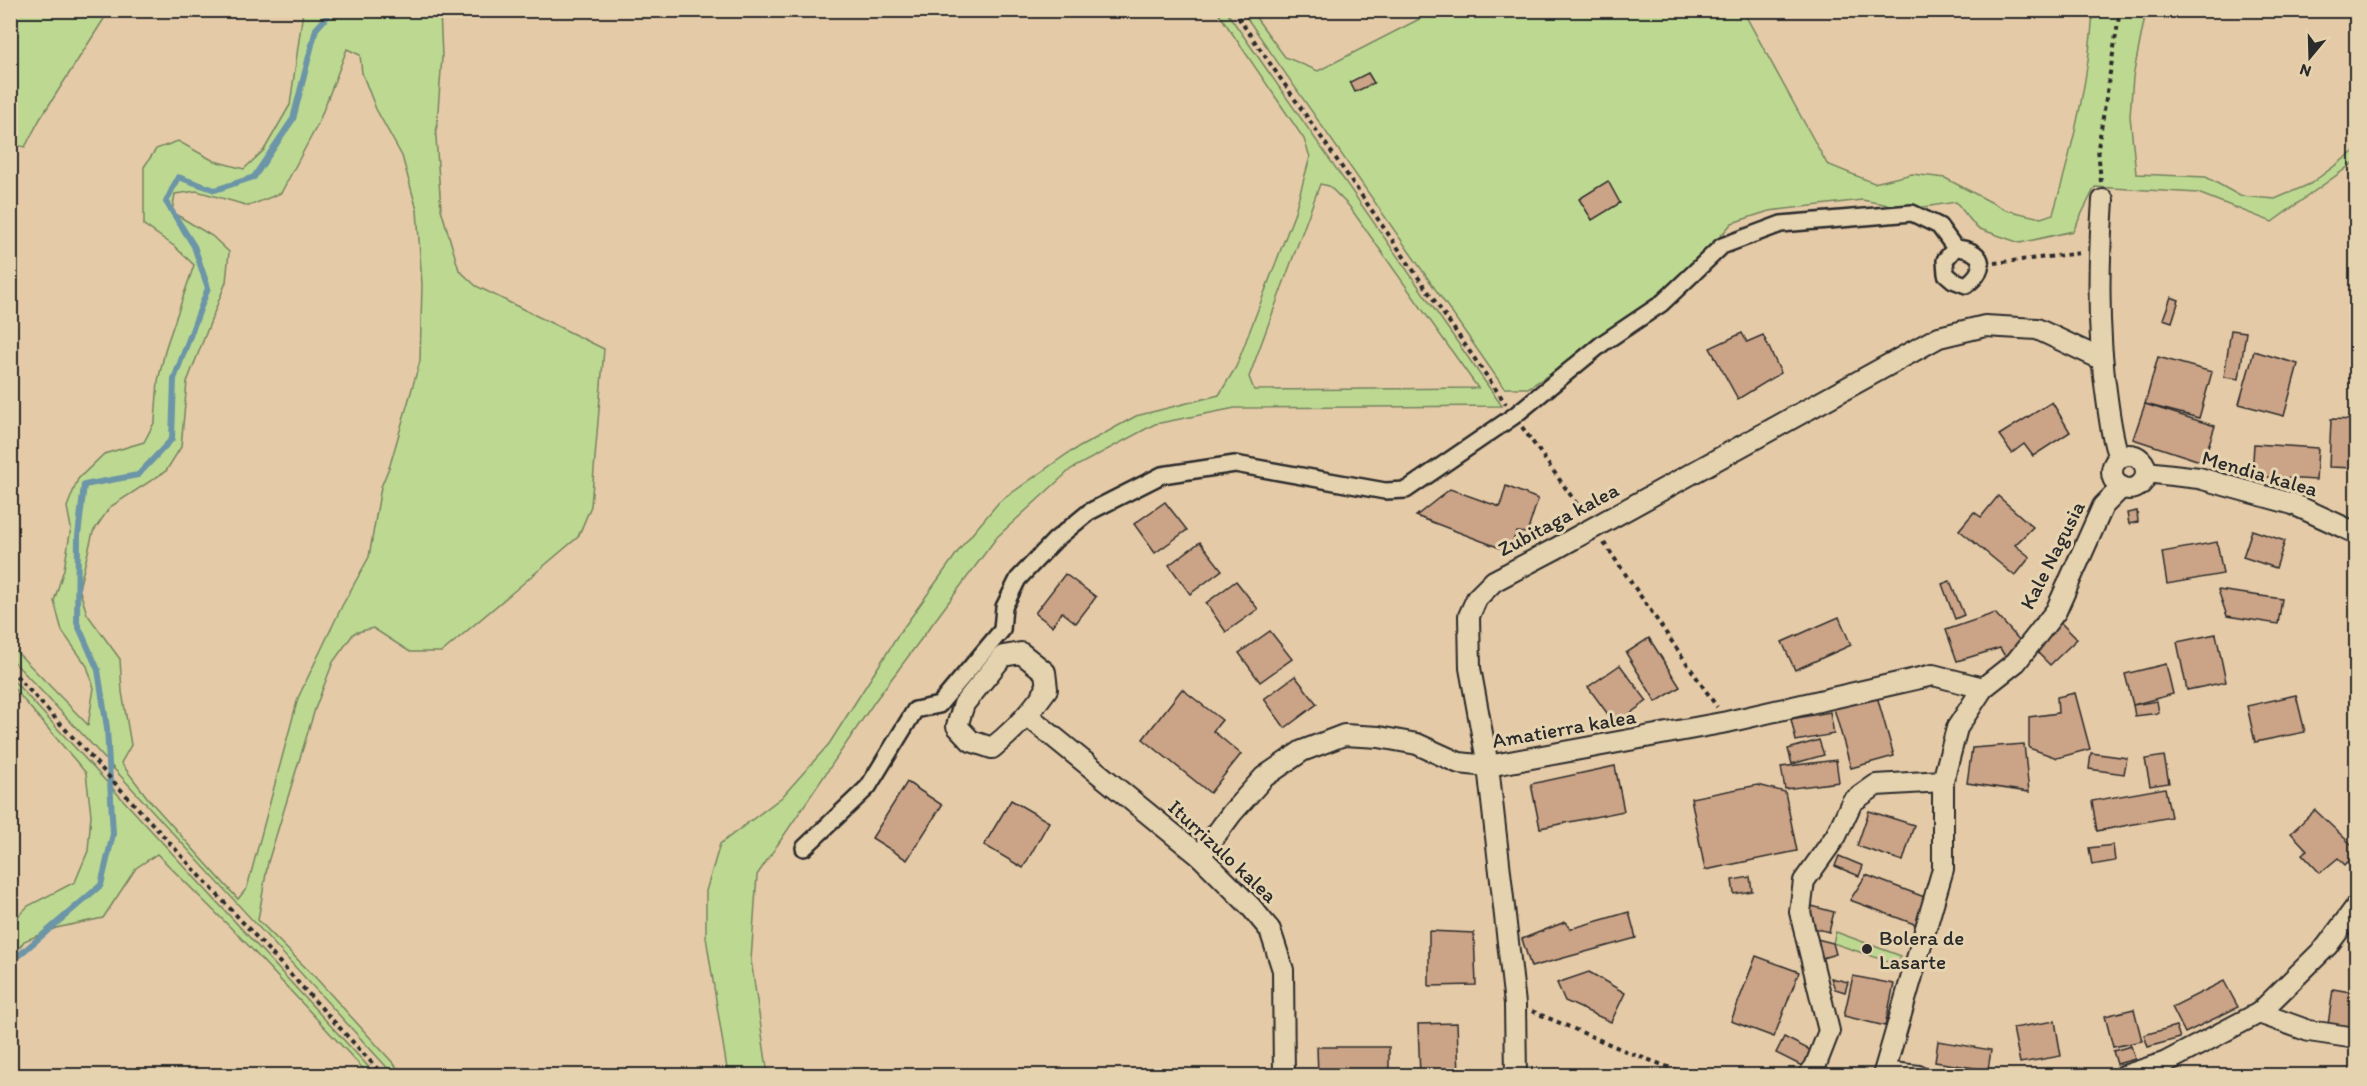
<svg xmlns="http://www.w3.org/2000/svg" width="2367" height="1086" viewBox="0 0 2367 1086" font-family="Itim,sans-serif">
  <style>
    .green { fill: #bdd991; stroke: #74825e; stroke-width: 1.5; fill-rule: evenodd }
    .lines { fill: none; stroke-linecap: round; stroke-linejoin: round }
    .stream { stroke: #6c95a7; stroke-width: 6 }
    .building { fill: #cba386; stroke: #2b2b2b; stroke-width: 1.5 }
    .pedestrian-casing { stroke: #2b2b2b; stroke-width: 20 }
    .minor-casing { stroke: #2b2b2b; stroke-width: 24 }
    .path { stroke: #2b2b2b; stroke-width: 4; stroke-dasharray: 4.5 4.5; stroke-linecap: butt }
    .pedestrian { stroke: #e5d2af; stroke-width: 15 }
    .minor { stroke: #e5d2af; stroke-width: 20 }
    .poi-dot { fill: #2b2b2b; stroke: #e5d2af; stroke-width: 2 }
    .labels { text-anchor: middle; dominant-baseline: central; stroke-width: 6; stroke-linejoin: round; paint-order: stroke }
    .street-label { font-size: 21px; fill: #2b2b2b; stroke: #e5d2af }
    .poi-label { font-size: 21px; fill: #2b2b2b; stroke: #e5d2af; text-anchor: start }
  </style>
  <rect width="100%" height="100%" fill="#e5caa7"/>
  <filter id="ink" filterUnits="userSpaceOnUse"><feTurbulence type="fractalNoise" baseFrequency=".0167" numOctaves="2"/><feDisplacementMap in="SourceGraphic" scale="12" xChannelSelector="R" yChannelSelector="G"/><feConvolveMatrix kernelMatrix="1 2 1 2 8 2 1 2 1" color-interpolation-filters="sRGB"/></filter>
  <g filter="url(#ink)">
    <g class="green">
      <polygon points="11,10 109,11 40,119 25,147 11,144"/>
      <path d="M303 11H440L442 57 436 137 441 209 459 270 476 286 604 349 591 506 578 537 442 652H410L373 628 354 633 333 662 315 709 268 862 258 920 315 977 404 1075H394L84 736 11 659V646L88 725 94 688 87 666 62 631 54 601 64 569 71 528 67 507 78 479 104 454 144 442 155 421 158 381 166 347 194 265 174 246 144 225V167L156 149 178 141 214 161 244 169 264 150 290 105ZM347 49 360 55 362 73 376 109 402 156 417 210 422 285 420 361 390 465 381 487 369 557 342 606 298 698 247 888 238 899 150 801 121 763 131 745 122 692 120 659 87 614 79 588 93 532 110 507 166 471 181 447 187 382 226 282 229 252 212 236 172 212 175 194 197 191 249 206 281 193 318 124Z"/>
      <path d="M1217 11H1226L1502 406 1235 408 1155 424 1071 469 997 537 875 701 757 875 751 960 768 1075H728L706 937V891L720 844 782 797 829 744 899 634 962 546 999 502 1067 454 1136 416 1219 395 1236 367 1294 215 1310 157 1304 139ZM1320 184 1329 186 1349 206 1478 388 1254 390 1249 377Z"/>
      <path d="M1242 11H1251L1285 57 1318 71 1435 11H1743L1827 164 1874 183 1912 174 1945 178 2006 210 2041 218 2053 214C2072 151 2089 76 2093 11H2146L2133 77 2130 116 2136 174 2206 177 2240 196 2275 199 2310 184 2356 150V161L2272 222 2198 193 2095 187 2073 231 2020 243 1977 228 1956 202 1911 209 1862 200 1769 211 1732 223 1695 265 1575 359 1528 388H1504Z"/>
      <polygon points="11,678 376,1075 369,1075 246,943 157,854 136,868 103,918 56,928 24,941 11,960 11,923 28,906 75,882 88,851 91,815 86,773 11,685"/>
      <polygon points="1836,932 1901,956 1898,965 1833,943"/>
    </g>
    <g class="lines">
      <polyline class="stream" points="10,963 101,885 113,834 107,728 98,670 77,623 78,536 84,485 138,475 172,439 174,379 208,288 194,246 166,202 178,177 215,190 254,177 293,119 316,29 333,10"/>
    </g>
    <g class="building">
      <polygon points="1368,73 1374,83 1355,92 1350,82"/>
      <polygon points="1608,181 1620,203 1592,220 1579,199"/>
      <polygon points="2171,297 2179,300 2172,322 2163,319"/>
      <polygon points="2231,330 2246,332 2239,379 2224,377"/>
      <polygon points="1742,333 1747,342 1763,335 1781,373 1738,399 1710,348"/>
      <polygon points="2254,351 2298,364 2284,416 2239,404"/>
      <polygon points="2158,357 2212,372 2199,418 2145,404"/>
      <polygon points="2052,402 2070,432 2033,456 2024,444 2012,453 1999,435"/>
      <polygon points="2145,404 2215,426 2203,462 2133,439"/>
      <polygon points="2331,419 2356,420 2356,468 2329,467"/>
      <polygon points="2254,444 2318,448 2316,480 2252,476"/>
      <polygon points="1506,486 1538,499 1527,533 1517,532 1508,551 1416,516 1450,489 1500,507"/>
      <polygon points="1998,496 2033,527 2015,545 2030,557 2015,576 1959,530 1974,512 1981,517"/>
      <polygon points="1165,502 1187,530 1155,553 1134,524"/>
      <polygon points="2137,511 2138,522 2129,524 2127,513"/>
      <polygon points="2252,530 2285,541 2276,568 2243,557"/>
      <polygon points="1200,542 1222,570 1190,594 1169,565"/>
      <polygon points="2217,542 2223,574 2167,584 2162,552"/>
      <polygon points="1065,574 1096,597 1076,623 1062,612 1052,626 1035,613"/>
      <polygon points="1236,581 1258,609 1226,632 1206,603"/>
      <polygon points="1950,581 1964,615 1955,619 1942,584"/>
      <polygon points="2218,590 2282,599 2278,624 2227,616"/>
      <polygon points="1995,613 2022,643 2006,658 2000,648 1957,661 1946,630"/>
      <polygon points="1839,617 1851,645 1795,670 1782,642"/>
      <polygon points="2061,623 2077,639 2050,665 2034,649"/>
      <polygon points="1270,631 1292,659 1260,682 1239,653"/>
      <polygon points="2216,634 2226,682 2187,690 2177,642"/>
      <polygon points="1649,638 1680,687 1656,702 1626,653"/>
      <polygon points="2166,664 2173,694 2133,705 2125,674"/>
      <polygon points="1620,665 1647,701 1615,724 1588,687"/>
      <polygon points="1295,676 1317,704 1285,728 1264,699"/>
      <polygon points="1182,689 1222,720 1213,731 1241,754 1210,793 1143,739"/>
      <polygon points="1876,693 1894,756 1851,768 1833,705"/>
      <polygon points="2075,693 2090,749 2057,758 2029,748 2029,717 2058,713 2057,697"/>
      <polygon points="2296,695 2305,732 2255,742 2247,706"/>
      <polygon points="2157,701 2159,713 2135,716 2133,705"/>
      <polygon points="1830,712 1834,734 1796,741 1791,719"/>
      <polygon points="1819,740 1824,755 1792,764 1788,749"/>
      <polygon points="2024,744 2029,792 1967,783 1972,748"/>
      <polygon points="2091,753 2127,758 2124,774 2089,769"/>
      <polygon points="2164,756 2169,783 2150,786 2145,759"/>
      <polygon points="1836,760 1839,782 1785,789 1781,767"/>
      <polygon points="1615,766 1624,811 1540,828 1531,784"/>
      <polygon points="907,782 942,805 907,860 872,838"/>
      <polygon points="1758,785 1785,792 1797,851 1705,870 1691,798"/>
      <polygon points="2165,788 2171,817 2097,831 2092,801"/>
      <polygon points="1011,800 1049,822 1023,868 984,845"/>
      <polygon points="2315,810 2356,849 2356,853 2345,865 2338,858 2320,873 2302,854 2307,850 2291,833"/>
      <polygon points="1869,811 1914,825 1903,861 1857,846"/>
      <polygon points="2113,845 2115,861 2092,865 2089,848"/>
      <polygon points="1839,856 1863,866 1859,876 1835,866"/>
      <polygon points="1866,875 1927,898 1917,925 1850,900"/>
      <polygon points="1750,877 1752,891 1734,894 1732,880"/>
      <polygon points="1808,905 1834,912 1829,932 1814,928"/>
      <polygon points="1629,912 1636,938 1531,967 1522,939 1565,922 1570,929"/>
      <polygon points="1429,931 1474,933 1476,985 1429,986"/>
      <polygon points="1817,939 1833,943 1836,954 1822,958"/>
      <polygon points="1756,956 1799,972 1774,1037 1731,1021"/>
      <polygon points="1589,972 1625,993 1611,1022 1565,1001 1557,983"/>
      <polygon points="1853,976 1894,984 1885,1026 1844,1016"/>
      <polygon points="1831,978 1848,982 1845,992 1835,989"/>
      <polygon points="2224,981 2238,1007 2185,1033 2172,1007"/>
      <polygon points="2333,989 2356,993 2356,1030 2328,1025"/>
      <polygon points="2134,1009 2142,1041 2113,1047 2105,1016"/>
      <polygon points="2055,1021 2061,1056 2020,1063 2013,1028"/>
      <polygon points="1457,1023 1459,1076 1420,1076 1418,1024"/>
      <polygon points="2176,1026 2180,1038 2148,1047 2144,1035"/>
      <polygon points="1784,1037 1812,1051 1804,1067 1776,1053"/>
      <polygon points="1938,1041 1991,1050 1988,1070 1935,1062"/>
      <polygon points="2131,1046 2135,1059 2117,1064 2113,1051"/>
      <polygon points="1317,1047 1389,1047 1389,1076 1318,1076"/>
    </g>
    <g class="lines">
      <g class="pedestrian-casing">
        <path id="pedestrian" d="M804 848 868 787 915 710 939 705 1002 630 1004 607 1018 579 1055 540 1089 512 1162 475 1235 464 1385 491 1406 490 1514 416 1603 343 1661 304 1722 246 1781 224 1912 213 1939 226 1955 248C1983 249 1990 268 1966 285L1953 280 1946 274 1945 260 1955 248"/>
      </g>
      <g class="minor-casing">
        <g id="minor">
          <path d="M2103 200C2098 267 2097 333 2107 399 2110 420 2112 439 2119 458"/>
          <circle cx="2129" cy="472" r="17"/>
          <polyline points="2146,472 2199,478 2293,504 2356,533"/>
          <path d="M1021 653 1045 672 1047 689C1031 712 1015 730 992 748L971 741 957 726 964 704 1003 656Z"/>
          <polyline points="1028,716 1200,856 1251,907 1270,930 1283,970 1284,1076"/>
          <polyline points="1200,856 1232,813 1264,777 1302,751 1344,735 1379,737 1417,744 1459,763 1488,766 1727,722 1933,675 1983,688"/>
          <polyline points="2259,1013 2309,1031 2356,1038"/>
          <polyline points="1884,1072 1919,1076"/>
          <polyline points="1516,1076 1515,1004 1488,766 1470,668 1469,616 1477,598 1494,581 1555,549 1939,337 1985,326 2037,329 2101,359"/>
          <polyline points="1808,1076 1815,1067 1829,1031 1800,912 1804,881 1836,836 1852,802 1876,785 1943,781"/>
          <polyline points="1883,1076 1943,869 1943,781 1957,728 1983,688 2016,662 2056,611 2103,506 2122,487"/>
          <polyline points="2124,1076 2164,1063 2259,1013 2327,946 2356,907"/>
        </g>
      </g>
      <g class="path">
        <polyline points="1233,10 1506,404"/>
        <polyline points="2101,182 2098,148 2120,10"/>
        <polyline points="1994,263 2082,253"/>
        <polyline points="1522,427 1584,514"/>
        <polyline points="1604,543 1717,707"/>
        <polyline points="10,669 384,1076"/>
        <polyline points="1532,1011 1630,1053 1693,1076"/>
      </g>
      <use href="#pedestrian" class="pedestrian"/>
      <use href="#minor" class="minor"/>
    </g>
  </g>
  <circle class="poi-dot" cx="1867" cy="949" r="6"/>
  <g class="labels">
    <g class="street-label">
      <text transform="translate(2260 473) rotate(16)">Mendia kalea</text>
      <text transform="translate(1558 519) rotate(-28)">Zubitaga kalea</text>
      <text transform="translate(2052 555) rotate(-63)">Kale Nagusia</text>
      <text transform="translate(1564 728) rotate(-10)">Amatierra kalea</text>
      <text transform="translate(1223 851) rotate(43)">Iturrizulo kalea</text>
    </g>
    <g class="poi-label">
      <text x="1879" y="937">Bolera de<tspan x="1879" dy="24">Lasarte</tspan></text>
    </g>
  </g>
  <rect width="2367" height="1086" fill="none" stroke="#e5d2af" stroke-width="36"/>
  <rect x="18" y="18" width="2331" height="1050" fill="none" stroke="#2b2b2b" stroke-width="2" filter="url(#ink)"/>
  <g transform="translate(2310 57) rotate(199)" stroke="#e5d2af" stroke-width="4.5" paint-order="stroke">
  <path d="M0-4.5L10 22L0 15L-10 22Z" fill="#2b2b2b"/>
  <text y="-9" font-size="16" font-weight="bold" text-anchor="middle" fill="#2b2b2b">N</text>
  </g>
</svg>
